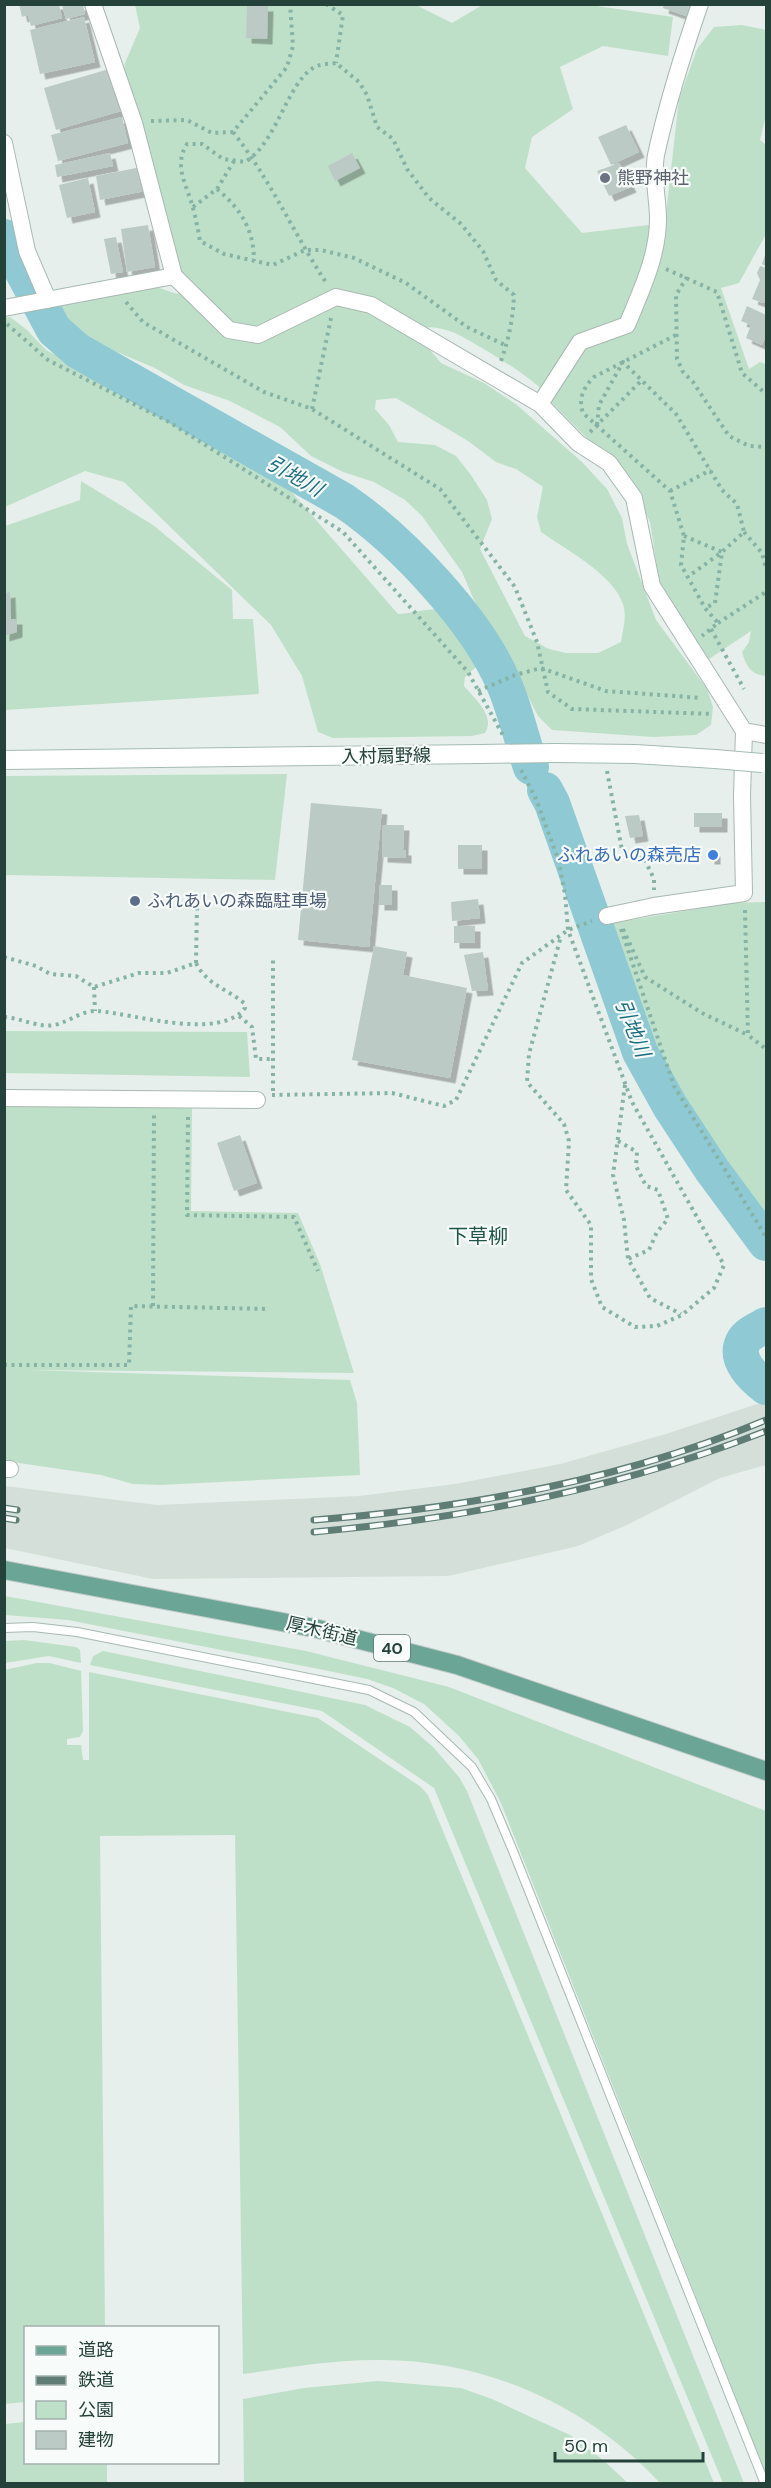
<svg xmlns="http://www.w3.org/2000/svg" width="771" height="2488" viewBox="0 0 771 2488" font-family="'DM Sans','Noto Sans JP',sans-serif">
  <defs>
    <filter id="shadow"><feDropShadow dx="5.5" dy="5.5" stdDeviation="0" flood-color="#0004"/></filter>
  </defs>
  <rect width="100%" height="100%" fill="#e6efeb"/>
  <path fill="#d4dfda" d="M766,1380V1465L720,1478L629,1524L578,1546L448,1576L153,1579L5,1548V1486L157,1505L359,1496L455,1484L560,1464L666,1434L760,1403Z"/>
  <path fill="#bfe0c8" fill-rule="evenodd" d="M484,4L590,5L673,17L668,56L603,46L560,67L573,109L532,137L525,168L582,233L665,223L679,99L697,49L714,27L742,25L766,30V115L760,140L766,145V234L739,283L721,288L749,369L760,362L766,364V676C751,675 746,666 742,652L749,642L751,631L706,661L660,586L650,522L631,482L549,400C546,384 473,342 455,333C444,329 434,326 423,328L420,338L441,363L484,383L517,405L582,462L607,489L622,518L627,544L656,620L707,689L713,707L711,725L696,735L653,737L552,730L538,716L511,663L474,600L462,572L422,516L405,500L374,482L343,472L311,456L280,427L230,401L184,385L155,368L81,337L64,326L54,310L59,302L151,285L177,294L182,290L168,263L124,76L125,63L140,28L135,5H416L452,23ZM396,398L468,441L496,462L516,469L543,487L537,517L541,532C565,549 613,574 623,604C627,617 623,629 621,642L598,653H566L549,649L525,636L480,549L492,519L487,500L471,475L456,456L435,445L398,442L389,425L375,409L376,400Z
    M10,317L27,330L46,350L208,432L282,481L398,614C410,614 427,608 436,610C453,615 477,648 476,667L465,677L464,686C474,698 496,716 485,733L472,736L333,738L318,732L302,676L271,625L124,482L85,471L5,507L4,318Z
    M81,481L153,525L232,590L233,619H253L259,694L5,710V526L80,500Z
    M287,774L275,880L5,875V776Z
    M766,902V1257L662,1073L607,924L732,903Z
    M5,1031L247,1032L250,1077L5,1073Z
    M5,1104L192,1107L191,1211L298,1213L320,1264L354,1373L27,1370L350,1380L357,1403L360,1475L160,1485L133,1484L101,1475L5,1461Z
    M5,1596L306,1651L449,1687L766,1811V2474L501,1803L478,1759L459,1736L424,1704L393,1688L367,1679L324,1670L68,1620L5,1615Z
    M24,1640L76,1647L80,1650L81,1663L49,1656L5,1663V1641Z
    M103,1651L365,1705L410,1727L433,1747L459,1777L467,1791L744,2483H723L434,1788L322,1711L90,1665L93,1656Z
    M37,1663H50L81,1671L83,1731L80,1737L67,1739V1745H81L83,1760H89V1672L318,1718L421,1787L428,1795L714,2483H660C588,2405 482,2358 375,2360C331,2360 286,2368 243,2374L235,1835L100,1836L105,2327L26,2328L25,2402L5,2404L4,1670Z
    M378,2381L461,2388L492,2399L570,2435L603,2460L628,2483H244L243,2399L304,2388Z
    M25,2422L26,2462L107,2463V2483H5V2424Z"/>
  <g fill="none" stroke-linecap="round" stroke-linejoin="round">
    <path stroke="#8ec9d4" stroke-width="36" d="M4,237L54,330L78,351L344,501C401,540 477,620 504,684C515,709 522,741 531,767
      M545,790L552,803L640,1052L670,1106L712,1170L766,1243
      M766,1325C759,1329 747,1334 743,1342C734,1360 754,1378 766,1387"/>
  </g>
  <path fill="#bbcac4" filter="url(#shadow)" d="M19,4H59L62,18L31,26L28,15L22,17Z
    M664,4H693L689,17L663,8Z
    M62,5H83L85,14L66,19Z
    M247,6H268L267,39L246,38Z
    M84,17L95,62L40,74L30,30Z
    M109,69L121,111L56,130L44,88Z
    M122,117L128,143L58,161L51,135Z
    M626,125L639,152L611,165L598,137Z
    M110,153L113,166L57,177L55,165Z
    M352,153L360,168L335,181L328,166Z
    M619,163L631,187L609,196L597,171Z
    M141,167L145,191L100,200L96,176Z
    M88,178L95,212L67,218L59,185Z
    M148,225L155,267L127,272L121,229Z
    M116,237L123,272L111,274L104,239Z
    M766,252V266L762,264Z
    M760,266L766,268V303H763L752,299L760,280L757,273Z
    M747,306L766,315V335L762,345L746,338L751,325L741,321Z
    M10,592L11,619H17V632L4,636V593Z
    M311,803L382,809L369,947L298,940Z
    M694,813H722V827H694Z
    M639,815L643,836L630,838L625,816Z
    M383,825H404L403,850H406V858L382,857Z
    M458,845H482V869H458Z
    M709,851H715V859H709Z
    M379,885H392V905H379Z
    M478,899L480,918L452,921L451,902Z
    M454,926H475V943H454Z
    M374,946L407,952L403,975L467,988L450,1078L352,1060Z
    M483,952L488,990L472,991L464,955Z
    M240,1135L257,1183L234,1191L217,1143Z"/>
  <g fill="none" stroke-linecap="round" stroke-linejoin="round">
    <defs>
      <path id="lane" d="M4,1628L33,1627L77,1632L369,1690L414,1712L472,1767L491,1799L513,1851L765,2484"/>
      <path id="street" d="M93,4L134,123L174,276L229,330L258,335L336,297L371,305L540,404L578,443L609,463L634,498L652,586L744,731L766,735
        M4,143L27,251L48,300
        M4,308L174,276
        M540,404L580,342L627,325C641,291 658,256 658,219C658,199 652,175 656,155C667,104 683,53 700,4
        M607,916L654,906L744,893L742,796L744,731
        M4,1098L257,1100
        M4,1469H10"/>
      <path id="secondary" d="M555,753L635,754L715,759
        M4,760L480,754"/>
      <path id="primary" d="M4,1570L314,1628L457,1665L766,1771"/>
    </defs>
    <use href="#lane" stroke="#a8b8b2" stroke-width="10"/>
    <use href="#street" stroke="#a8b8b2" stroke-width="18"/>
    <use href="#secondary" stroke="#a4bbb3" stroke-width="20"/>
    <use href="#primary" stroke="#c2cac8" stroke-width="20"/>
    <path stroke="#86b3a5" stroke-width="4" stroke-dasharray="3 4.5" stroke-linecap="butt" d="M326,4L343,15L336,63
      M151,121L187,120L212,133L233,132L287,67L293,46L290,4
      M233,132C270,179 294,234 327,284
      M217,189C241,209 254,230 254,261
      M193,207L217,189L234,161
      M666,269L717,292L742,373L766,394
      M687,277L676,295L677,359L683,372L693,382L729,436L749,446L766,447
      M126,302L143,322L264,392L312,409L440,489L515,587L537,642L548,692L572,709L713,714
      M7,324L48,360L169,422L343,532L468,672L504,737
      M676,335L594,377C583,388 578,399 583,413L670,491L684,536L681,565L705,608L718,623L702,636
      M501,361C509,338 513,319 514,295L496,280L483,251L461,224L429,198L407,169L393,139L377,127L367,95L359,82L336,63C329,64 318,64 313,68C287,84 276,144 245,162L223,159L202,144H187C173,166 187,185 193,208C196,219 198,230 200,241L224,254L273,265L305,250H321L354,258L406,283L467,327L507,346
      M312,409L331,318
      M597,425L599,405L623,362L676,414L722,490L737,504L744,532L722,552L715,603L705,608
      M590,432L642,380
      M670,491L711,470
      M744,532L762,553L766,568
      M684,536L722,552L689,576
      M718,623L766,592
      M711,629L744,689
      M478,691L515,675L541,668L606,691L702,698
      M521,770L536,799L558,859L565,894L568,930L632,1102L724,1265L714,1288L682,1315L657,1326L635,1327L602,1307L591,1279V1225L566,1190L569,1141L564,1124L527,1082L529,1054L561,936
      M607,771L622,850L645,860L654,879V890
      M745,910L748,1035L766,1049
      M621,929L674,1086L766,1237
      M623,929L645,977L702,1013L748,1035
      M4,957L36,966L50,974L76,976L94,987L139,973H167L196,963C206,984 227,989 244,1003L245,1008C220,1041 134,1014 98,1011C81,1010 70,1022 54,1025C38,1028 21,1018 4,1017
      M196,963L197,903
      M94,987L95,1011
      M239,1016L252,1027L256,1059H273
      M625,1085L613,1175L624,1220L628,1259L650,1298L681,1314
      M273,1091V957
      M272,1095L392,1093L444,1106L456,1100L522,963L568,930L592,921
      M188,1117L187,1215L294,1217L318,1271
      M618,1141L637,1152L636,1166L646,1186L658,1190L668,1219L657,1232L649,1250L628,1259
      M153,1306L154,1114
      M4,1365H129L131,1306L268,1309"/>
    <use href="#lane" stroke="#fff" stroke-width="8"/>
    <use href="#street" stroke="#fff" stroke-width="16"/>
    <use href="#secondary" stroke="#fff" stroke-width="18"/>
    <use href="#primary" stroke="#6aa596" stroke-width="18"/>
    <defs>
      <path id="rail" d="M4,1508L17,1510
        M4,1518L16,1520
        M314,1520C469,1508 623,1480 766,1420
        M314,1532C469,1518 621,1488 766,1431"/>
    </defs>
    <use href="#rail" stroke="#5f7d75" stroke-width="7"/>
    <use href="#rail" stroke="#f7fbf9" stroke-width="4.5" stroke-dasharray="14" stroke-linecap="butt"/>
    <defs>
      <path id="secondary-bridge" d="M480,754L555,753
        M715,759L762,763"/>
    </defs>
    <use href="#secondary-bridge" stroke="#a4bbb3" stroke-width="20" stroke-linecap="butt"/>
    <use href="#secondary-bridge" stroke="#fff" stroke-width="18"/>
  </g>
  <circle fill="#6b7280" stroke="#f7fbf9" stroke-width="2" cx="605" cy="178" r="6"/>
  <circle fill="#3f7fe0" stroke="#f7fbf9" stroke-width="2" cx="713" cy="855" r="6"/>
  <circle fill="#5c6f8a" stroke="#f7fbf9" stroke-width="2" cx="135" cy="901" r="6"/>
  <g text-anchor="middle" stroke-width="4.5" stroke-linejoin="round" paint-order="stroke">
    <rect fill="#f7fbf9" stroke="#637a73" stroke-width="1.5" x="374" y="1635" width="36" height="26" rx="4.5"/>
    <g font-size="16" font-weight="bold" fill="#24423a">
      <text x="392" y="1654">40</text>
    </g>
    <g font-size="18" fill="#5b616d" stroke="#f7fbf9" text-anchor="start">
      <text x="617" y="184">熊野神社</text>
    </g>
    <g font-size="18" fill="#24423a" stroke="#f7fbf9">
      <text transform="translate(386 756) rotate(-1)" y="6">入村扇野線</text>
      <text transform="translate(322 1631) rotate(13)" y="6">厚木街道</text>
    </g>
    <g font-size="18" fill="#366cbe" stroke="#f7fbf9" text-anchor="end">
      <text x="701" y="861">ふれあいの森売店</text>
    </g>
    <g font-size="18" fill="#4e5e75" stroke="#f7fbf9" text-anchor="start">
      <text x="147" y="907">ふれあいの森臨駐車場</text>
    </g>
    <g font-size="20" font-style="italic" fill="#1c6f80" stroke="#f7fbf9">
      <text transform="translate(295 476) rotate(30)" y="7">引地川</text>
      <text transform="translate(633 1028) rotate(68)" y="7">引地川</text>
    </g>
    <g font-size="20" fill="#1f5548" stroke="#f7fbf9">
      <text x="478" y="1243">下草柳</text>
    </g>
  </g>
  <rect width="771" height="2488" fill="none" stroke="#24423a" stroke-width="12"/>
  <rect x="24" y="2326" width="195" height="138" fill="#f7fbf9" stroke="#a3b1ad" stroke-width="1.5"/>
  <rect x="36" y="2346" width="30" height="9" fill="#6aa596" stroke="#a3b1ad" stroke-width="1.5"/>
  <text x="78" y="2356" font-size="18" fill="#24423a">道路</text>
  <rect x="36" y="2376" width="30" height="9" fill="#5f7d75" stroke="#a3b1ad" stroke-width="1.5"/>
  <text x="78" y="2386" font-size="18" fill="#24423a">鉄道</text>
  <rect x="36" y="2401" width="30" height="18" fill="#bfe0c8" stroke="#a3b1ad" stroke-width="1.5"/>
  <text x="78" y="2416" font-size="18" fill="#24423a">公園</text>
  <rect x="36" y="2431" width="30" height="18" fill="#bbcac4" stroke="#a3b1ad" stroke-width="1.5"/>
  <text x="78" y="2446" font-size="18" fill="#24423a">建物</text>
  <path d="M555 2452v9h148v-9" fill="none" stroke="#24423a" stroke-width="3"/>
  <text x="564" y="2452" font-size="18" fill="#24423a" stroke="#f7fbf9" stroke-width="4.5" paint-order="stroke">50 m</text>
</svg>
